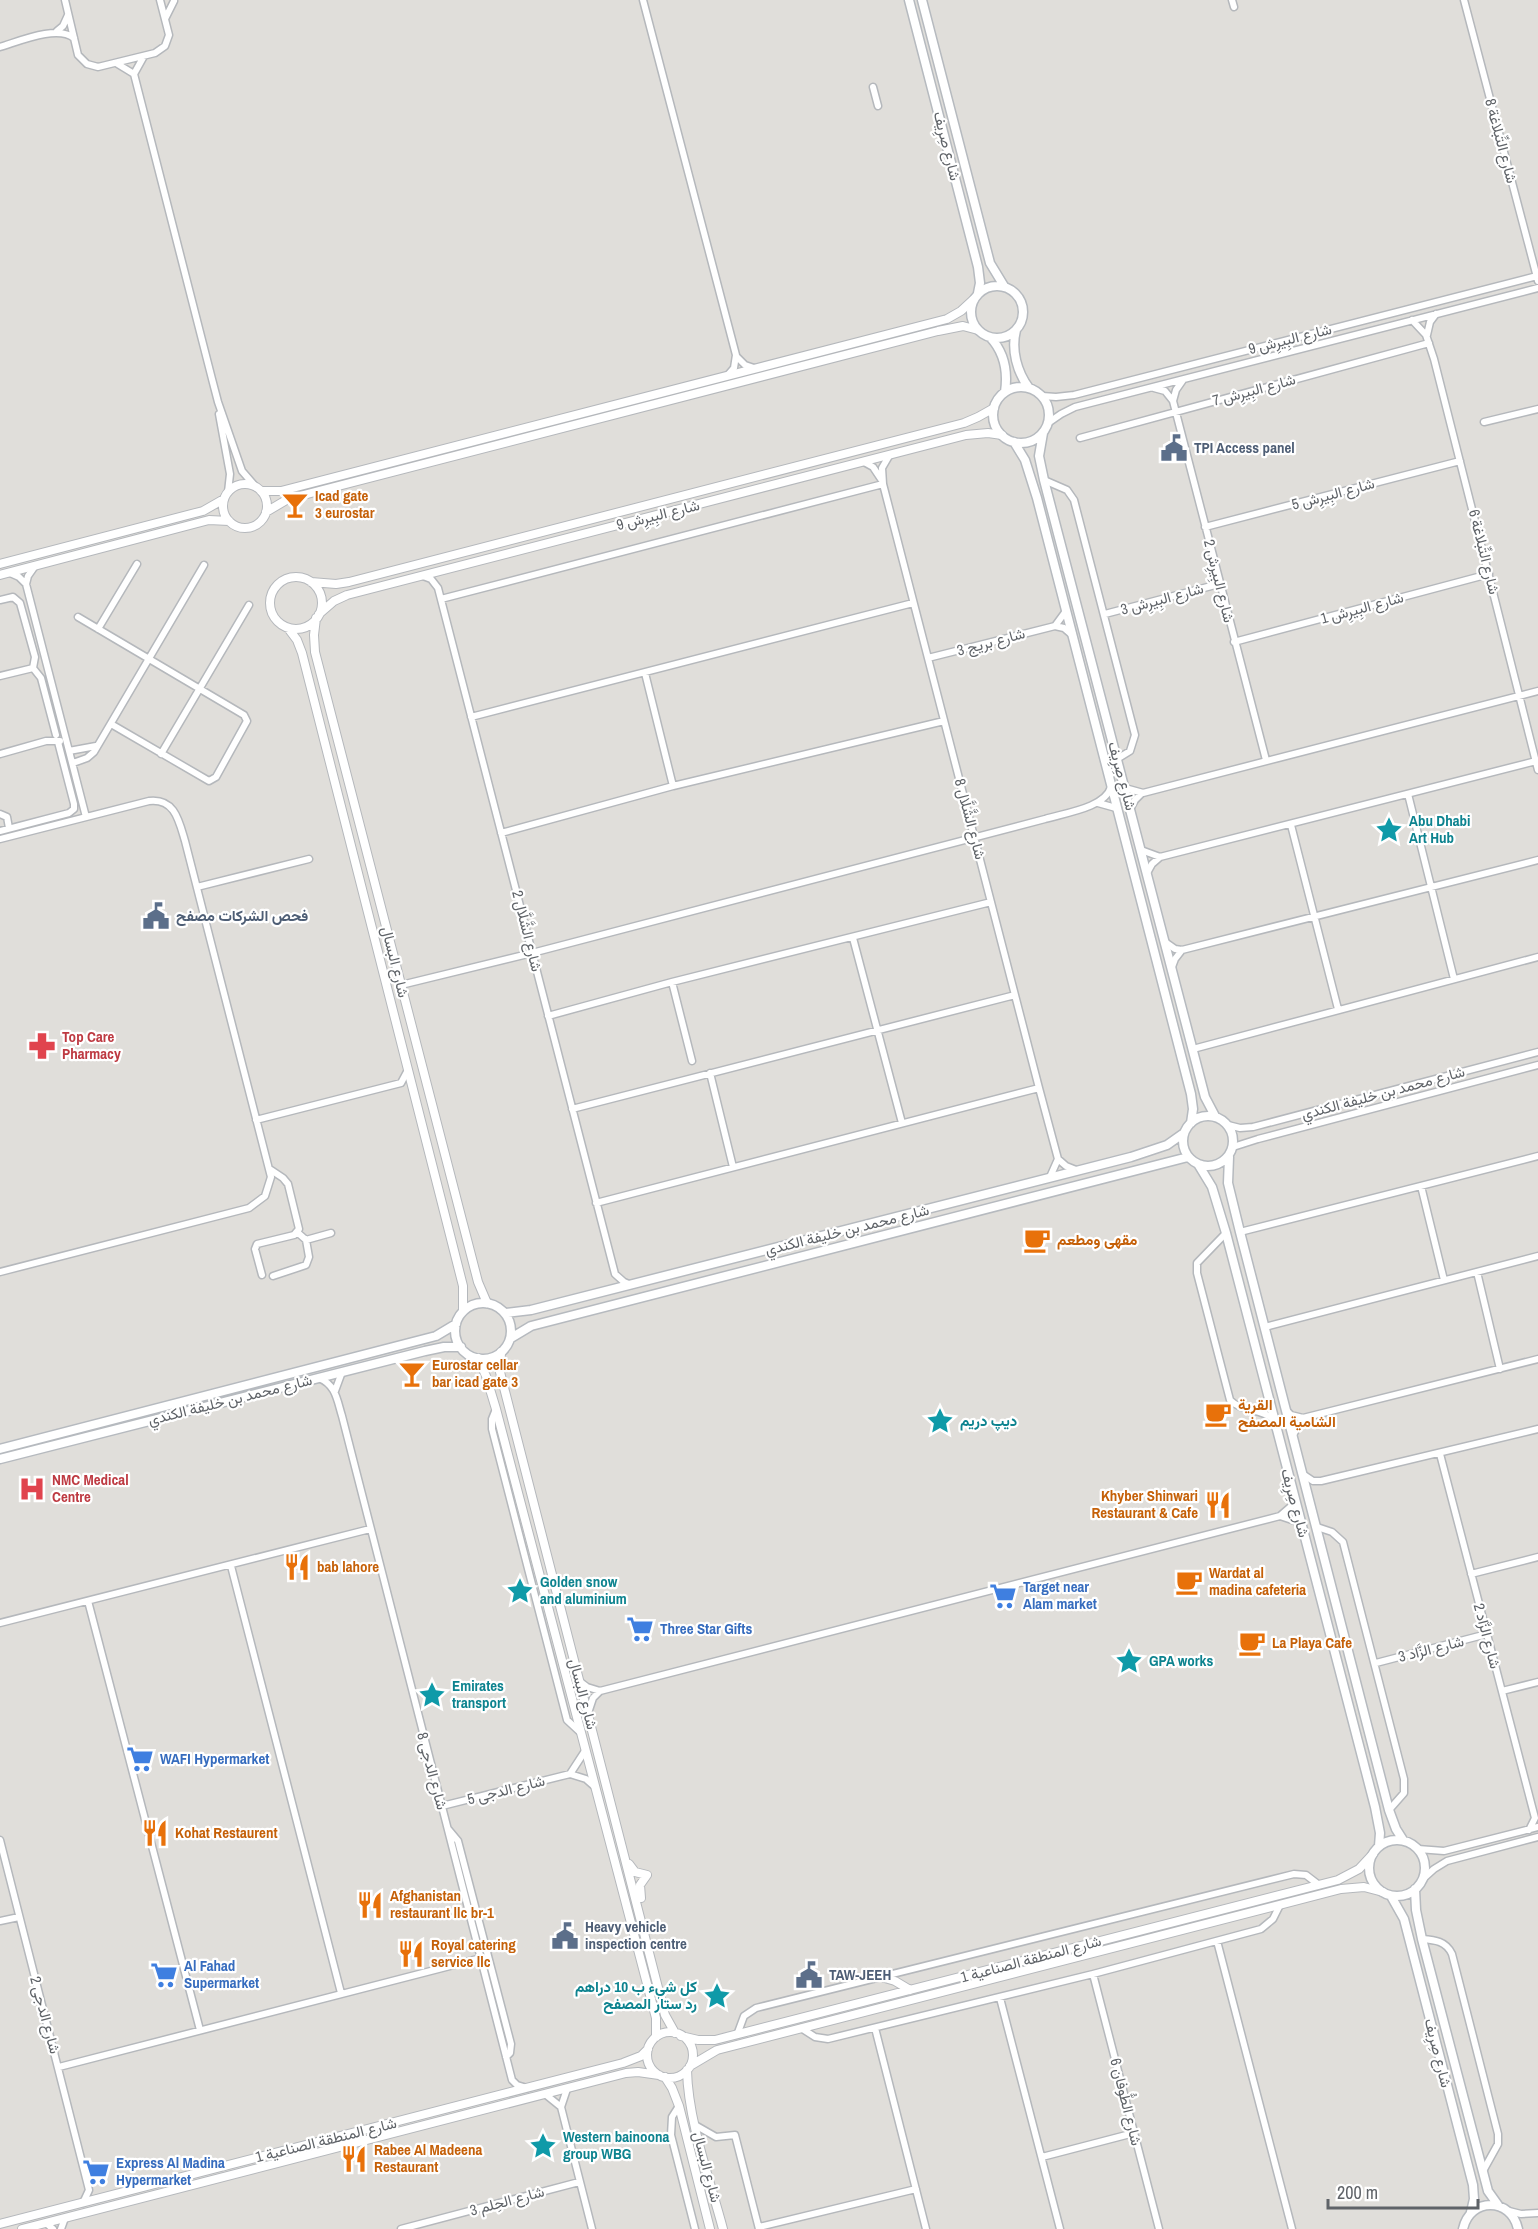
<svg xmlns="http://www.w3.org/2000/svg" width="1538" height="2229" viewBox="0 0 1538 2229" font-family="'Archivo Narrow',Vazirmatn,sans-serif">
  <rect width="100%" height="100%" fill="#f1efe8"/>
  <path fill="#e0deda" d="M0,0H1538V2229H0Z"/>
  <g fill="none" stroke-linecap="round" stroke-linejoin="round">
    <defs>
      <path id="minor" d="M65,0L78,55L87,64L98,67L155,53L165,46L169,35L160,0
        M643,0L736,355L734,368L728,375
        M1232,0L1234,7
        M1464,0L1538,281
        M165,19L174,1
        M57,31L63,26L68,15
        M0,47C20,41 57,25 74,38
        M144,56L134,74L212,379L218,402L242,471L255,486
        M116,63L134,74
        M873,87L878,106
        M1412,320L1426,335L1434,359L1538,770
        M1427,335L1430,322L1436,314
        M736,356L745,365L754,368
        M1154,388L1165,391L1173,401L1266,760
        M1042,396L1056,397L1074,395L1537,276
        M1173,401L1176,390L1183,380
        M219,414L230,474L228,492
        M1484,422L1538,409
        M1048,423L1061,414L1075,407L1538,288
        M1080,438L1429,343
        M889,456L882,468L883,484L1039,1088L1058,1159L1066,1166L1076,1170
        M864,462L873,467L881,479
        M1044,480L1067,490L1074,500L1135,735L1130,751L1117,759
        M1205,527L1460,461
        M10,573L19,577L26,584L86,817
        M423,576L431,579L438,588L615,1274L624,1282L631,1285
        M26,584L28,576L35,566
        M441,599L883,484
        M0,600L13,597L20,603L35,657L33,668L41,678L56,735
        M1105,614L1219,584
        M78,617L244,715L247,721L216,777L209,781L111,724
        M1055,626L1064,628L1071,634
        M98,629L137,564
        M1234,642L1489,574
        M928,658L1055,626L1066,611
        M645,673L673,786
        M0,676L33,668
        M471,717L913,603
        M69,751L96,746
        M0,754L46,741H60
        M161,754L249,605
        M73,763L87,758L94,752L204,565
        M1125,788L1143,793L1538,691
        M1408,794L1454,979
        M1098,803L1116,808
        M1130,809L1135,800L1142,793
        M0,814L7,817L9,828
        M1291,825L1338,1009
        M0,831L69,813L74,809V804L58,742
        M501,833L673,786L944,721
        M0,839L149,801C175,798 179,821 185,841L271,1177L265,1196L249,1208L0,1272
        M1141,850L1160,857L1536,761
        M1147,873L1152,864L1160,857
        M197,887L309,859
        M853,938L902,1123
        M1165,942L1175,949L1182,950L1538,860
        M1172,967L1175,959L1182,950
        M672,982L692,1061
        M401,985L532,953L1045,819C1064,813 1105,808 1111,787
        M548,1016L672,982L991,902
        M1193,1049L1538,957
        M710,1073L733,1167
        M572,1109L1015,995
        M256,1120L401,1083L408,1070
        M1228,1125L1240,1128L1253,1127L1538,1052
        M1233,1147L1258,1139L1538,1065
        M1050,1177L1058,1159
        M1421,1186L1444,1280
        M596,1203L1039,1088
        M297,1232L306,1240L331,1233
        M1240,1232L1538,1156
        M1226,1233L1197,1263V1273L1230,1400C1241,1412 1261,1408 1273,1419
        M1477,1272L1500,1369
        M262,1275L255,1249L257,1244L294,1235L299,1229L288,1184L283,1178L271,1170
        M273,1276L306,1265L309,1257L306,1240
        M1265,1327L1538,1256
        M319,1378C336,1385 337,1400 342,1416L512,2080L517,2085L527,2088
        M335,1391L342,1372
        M496,1409L492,1419V1429L567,1720L581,1733
        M1287,1411L1291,1415L1303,1418L1538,1359
        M1293,1435L1303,1418
        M1440,1454L1535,1818L1529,1830
        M1304,1475L1313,1481H1321L1538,1429
        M1280,1516L1295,1521L1301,1525
        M1317,1527L1332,1532L1343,1542L1404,1779V1793L1389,1810
        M231,1566L341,1993
        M1471,1574L1538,1557
        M88,1601L200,2030
        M0,1623L370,1529
        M1376,1663L1487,1634
        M579,1681L587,1687L600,1691L1280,1516L1295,1503
        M1502,1691L1538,1682
        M588,1713L593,1698L600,1691
        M570,1774L585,1751
        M442,1806L570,1774L586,1779L594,1786
        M448,1829L458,1841L511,2044L510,2053L506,2057
        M0,1840L89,2190L83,2203
        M1418,1849L1444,1851L1538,1827
        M1424,1878L1434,1869L1447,1861L1538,1837
        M0,1921L19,1917
        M1422,1939C1435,1940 1446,1941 1452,1954L1498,2134V2144L1483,2171
        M1217,1941L1292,2229
        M1093,1974L1159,2229
        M1000,1998L1060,2229
        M801,2028L815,2037L828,2039L1093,1974L1261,1929L1273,1919L1280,1905
        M875,2028L926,2229
        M737,2035L744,2016L756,2008L1294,1874L1306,1875L1319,1885
        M59,2067L481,1958
        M567,2089L561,2107L592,2229
        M545,2094L561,2107
        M679,2106L672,2117L671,2135L695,2229
        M695,2125L716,2137L735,2135L759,2229
        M1042,2157L1134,2133
        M1509,2211L1521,2214L1538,2213
        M46,2223L53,2229
        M759,2227L916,2189
        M61,2229L65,2218
        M401,2229L579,2182"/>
      <path id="tertiary" d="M223 506a22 22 0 1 1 44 0a22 22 0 1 1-44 0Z
        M261,491H281L947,319L961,311L974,299
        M266,512L288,499L938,331L963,326L978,330
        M0,564L203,511L224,499
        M0,575L209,520L229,521
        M270 603a26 26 0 1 1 52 0a26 26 0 1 1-52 0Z
        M311,582L336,584L349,582L964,423L978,417L994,408
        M319,614L334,601L347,595L966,435L988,433L1002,435
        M316,618L314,635L315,652L478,1282L487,1303
        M288,628L297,640L302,653L463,1286V1311
        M501,1352L500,1372L665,2015L675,2033
        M478,1358L486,1376L496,1409L656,2018V2037
        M629,1864L635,1872L647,1875L640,1885L641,1898
        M878,1976L895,1981L910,1990
        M647 2055a23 23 0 1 1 46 0a23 23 0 1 1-46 0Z
        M681,2036L698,2040H715L1338,1880L1359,1869L1373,1854
        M690,2066L717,2050L1341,1889L1364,1887L1383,1892
        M687,2070C688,2121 710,2180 723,2229
        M665,2077L672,2088L679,2106L710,2229
        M0,2224L623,2063L641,2056L648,2049
        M22,2229L626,2073L638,2072L659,2075"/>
      <path id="secondary" d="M909,0L978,267L980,283L978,293
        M922,0L990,263L1004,286
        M971 312a26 26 0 1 1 52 0a26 26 0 1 1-52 0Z
        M1016,330C1011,350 1017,372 1029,388
        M990,337C1004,352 1008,372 1005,392
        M993 415a28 28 0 1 1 56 0a28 28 0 1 1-56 0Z
        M1043,433L1039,456L1044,480L1205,1097L1215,1116
        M1014,442L1025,460L1037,498L1191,1094L1193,1109L1191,1123
        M1183 1141a25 25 0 1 1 50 0a25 25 0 1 1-50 0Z
        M1229,1157L1228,1183L1240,1232L1389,1810L1396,1829L1403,1840
        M1198,1164L1212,1187L1226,1233L1375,1807L1380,1833L1379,1846
        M455 1331a28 28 0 1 1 56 0a28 28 0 1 1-56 0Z
        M506,1313L531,1310L1131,1157L1167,1145L1184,1133
        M511,1338L531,1326L1188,1157
        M0,1449L436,1336L456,1324
        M0,1459L425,1351L444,1347H461
        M1369 1868a28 28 0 1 1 56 0a28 28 0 1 1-56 0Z
        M1415,1889L1416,1910L1422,1939L1488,2191L1498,2205
        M1391,1896L1404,1919L1473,2185L1474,2199L1471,2212
        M1463,2229C1470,2197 1511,2197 1518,2229"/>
    </defs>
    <use href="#minor" stroke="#b5b8bc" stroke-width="9"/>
    <use href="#tertiary" stroke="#b5b8bc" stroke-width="10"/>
    <use href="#secondary" stroke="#b6babf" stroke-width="11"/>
    <use href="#minor" stroke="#fff" stroke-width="6"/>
    <use href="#tertiary" stroke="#fff" stroke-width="8"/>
    <use href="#secondary" stroke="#fff" stroke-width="8"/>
  </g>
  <defs>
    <symbol id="civic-bare" viewBox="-9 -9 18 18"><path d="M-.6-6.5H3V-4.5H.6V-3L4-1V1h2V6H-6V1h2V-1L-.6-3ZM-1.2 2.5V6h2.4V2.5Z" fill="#5c6f8a" stroke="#fff" stroke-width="2.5" paint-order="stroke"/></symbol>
    <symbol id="bar-bare" viewBox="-9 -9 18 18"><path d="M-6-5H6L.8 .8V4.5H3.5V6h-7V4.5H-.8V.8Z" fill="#e8710a" stroke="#fff" stroke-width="2.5" paint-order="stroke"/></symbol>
    <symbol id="sight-bare" viewBox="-9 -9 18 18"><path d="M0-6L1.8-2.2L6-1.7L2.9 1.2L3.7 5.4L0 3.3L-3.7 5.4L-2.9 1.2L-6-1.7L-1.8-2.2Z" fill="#0f9aa8" stroke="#fff" stroke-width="2.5" paint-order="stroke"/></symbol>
    <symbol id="pharmacy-bare" viewBox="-9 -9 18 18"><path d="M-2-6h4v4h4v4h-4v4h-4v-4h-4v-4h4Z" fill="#e0444e" stroke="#fff" stroke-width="2.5" paint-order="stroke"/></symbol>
    <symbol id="cafe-bare" viewBox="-9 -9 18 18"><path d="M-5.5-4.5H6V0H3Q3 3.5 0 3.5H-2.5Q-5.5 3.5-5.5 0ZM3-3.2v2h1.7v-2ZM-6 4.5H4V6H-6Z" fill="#e8710a" stroke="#fff" stroke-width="2.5" paint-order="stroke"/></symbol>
    <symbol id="hospital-bare" viewBox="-9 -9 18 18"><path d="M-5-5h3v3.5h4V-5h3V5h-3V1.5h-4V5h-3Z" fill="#e0444e" stroke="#fff" stroke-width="2.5" paint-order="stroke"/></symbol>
    <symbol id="restaurant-bare" viewBox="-9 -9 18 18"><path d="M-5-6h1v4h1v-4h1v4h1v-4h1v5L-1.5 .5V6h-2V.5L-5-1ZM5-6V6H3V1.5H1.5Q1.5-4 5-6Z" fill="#e8710a" stroke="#fff" stroke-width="2.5" paint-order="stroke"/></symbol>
    <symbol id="supermarket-bare" viewBox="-9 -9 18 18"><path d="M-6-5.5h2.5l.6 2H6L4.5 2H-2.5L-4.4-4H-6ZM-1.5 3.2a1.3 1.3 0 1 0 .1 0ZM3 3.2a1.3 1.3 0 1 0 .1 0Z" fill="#3f7fe0" stroke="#fff" stroke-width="2.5" paint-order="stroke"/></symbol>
  </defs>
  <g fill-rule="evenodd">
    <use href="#civic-bare" x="1155" y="429" width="38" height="38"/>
    <use href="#bar-bare" x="276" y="486" width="38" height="38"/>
    <use href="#sight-bare" x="1370" y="811" width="38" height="38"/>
    <use href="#civic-bare" x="137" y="897" width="38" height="38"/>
    <use href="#pharmacy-bare" x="23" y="1027" width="38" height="38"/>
    <use href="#cafe-bare" x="1018" y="1221" width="38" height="38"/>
    <use href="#bar-bare" x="393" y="1355" width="38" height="38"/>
    <use href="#cafe-bare" x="1199" y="1395" width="38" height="38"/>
    <use href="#sight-bare" x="921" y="1402" width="38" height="38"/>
    <use href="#hospital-bare" x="13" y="1470" width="38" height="38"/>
    <use href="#restaurant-bare" x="1199" y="1486" width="38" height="38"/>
    <use href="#restaurant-bare" x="278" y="1548" width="38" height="38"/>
    <use href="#cafe-bare" x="1170" y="1563" width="38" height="38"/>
    <use href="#sight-bare" x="501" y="1572" width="38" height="38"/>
    <use href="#supermarket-bare" x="984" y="1577" width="38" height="38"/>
    <use href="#supermarket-bare" x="621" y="1610" width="38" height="38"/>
    <use href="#cafe-bare" x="1233" y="1624" width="38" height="38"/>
    <use href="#sight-bare" x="1110" y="1642" width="38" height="38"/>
    <use href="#sight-bare" x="413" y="1676" width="38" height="38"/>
    <use href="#supermarket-bare" x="121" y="1740" width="38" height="38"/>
    <use href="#restaurant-bare" x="136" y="1814" width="38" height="38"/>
    <use href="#restaurant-bare" x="351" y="1886" width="38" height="38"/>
    <use href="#civic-bare" x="546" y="1917" width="38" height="38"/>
    <use href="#restaurant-bare" x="392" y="1935" width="38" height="38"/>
    <use href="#supermarket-bare" x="145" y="1956" width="38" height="38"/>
    <use href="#civic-bare" x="790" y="1956" width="38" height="38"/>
    <use href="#sight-bare" x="698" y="1977" width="38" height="38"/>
    <use href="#sight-bare" x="524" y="2127" width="38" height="38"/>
    <use href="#restaurant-bare" x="335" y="2140" width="38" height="38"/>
    <use href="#supermarket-bare" x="77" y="2153" width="38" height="38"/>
  </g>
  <g text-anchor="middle" stroke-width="4.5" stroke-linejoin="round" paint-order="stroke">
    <g font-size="15" fill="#5f6368" stroke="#fff">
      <text transform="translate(1501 141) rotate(75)" y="5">شارع التِّبلاغة 8</text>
      <text transform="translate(947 146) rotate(76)" y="5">شارع صِرِيف</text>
      <text transform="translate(1290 339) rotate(-14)" y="5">شارع البِيرِش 9</text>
      <text transform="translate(1254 390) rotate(-15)" y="5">شارع البِيرِش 7</text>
      <text transform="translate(1333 494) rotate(-15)" y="5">شارع البِيرِش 5</text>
      <text transform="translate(658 515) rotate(-14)" y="5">شارع البِيرِش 9</text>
      <text transform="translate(1484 552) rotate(76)" y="5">شارع التِّبلاغة 6</text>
      <text transform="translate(1219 581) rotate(76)" y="5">شارع البِيرِش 2</text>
      <text transform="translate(1162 599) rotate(-15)" y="5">شارع البِيرِش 3</text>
      <text transform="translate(1362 608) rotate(-15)" y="5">شارع البِيرِش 1</text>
      <text transform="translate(991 642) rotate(-15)" y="5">شارع بريج 3</text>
      <text transform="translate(1122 776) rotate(75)" y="5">شارع صِرِيف</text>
      <text transform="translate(970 819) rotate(75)" y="5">شارع الشَّلَّال 8</text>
      <text transform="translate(527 931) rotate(76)" y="5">شارع الشَّلَّال 2</text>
      <text transform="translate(395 962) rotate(76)" y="5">شارع البسال</text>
      <text transform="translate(1383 1093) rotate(-15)" y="5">شارع محمد بن خليفة الكندي</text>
      <text transform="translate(847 1230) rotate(-14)" y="5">شارع محمد بن خليفة الكندي</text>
      <text transform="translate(230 1400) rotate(-14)" y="5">شارع محمد بن خليفة الكندي</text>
      <text transform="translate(1295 1503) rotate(75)" y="5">شارع صِرِيف</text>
      <text transform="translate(1487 1636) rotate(75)" y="5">شارع الزَّاد 2</text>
      <text transform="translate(1431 1649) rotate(-14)" y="5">شارع الزَّاد 3</text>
      <text transform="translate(583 1694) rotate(75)" y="5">شارع البسال</text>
      <text transform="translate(432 1771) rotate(75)" y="5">شارع الدجى 8</text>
      <text transform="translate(506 1790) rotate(-14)" y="5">شارع الدجى 5</text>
      <text transform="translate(1031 1959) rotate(-15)" y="5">شارع المنطقة الصناعية 1</text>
      <text transform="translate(45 2015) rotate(75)" y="5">شارع الدجى 2</text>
      <text transform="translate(1438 2053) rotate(76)" y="5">شارع صِرِيف</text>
      <text transform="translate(1126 2102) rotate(76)" y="5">شارع الطُّوفان 6</text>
      <text transform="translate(326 2140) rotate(-14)" y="5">شارع المنطقة الصناعية 1</text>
      <text transform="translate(707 2167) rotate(75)" y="5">شارع البسال</text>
      <text transform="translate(507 2201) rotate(-15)" y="5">شارع الحِلم 3</text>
    </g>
    <g font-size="15" font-weight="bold" fill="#4e5e75" stroke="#fff" text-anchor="start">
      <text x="1194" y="453">TPI Access panel</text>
      <text x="176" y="921">فحص الشركات مصفح</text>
      <text x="585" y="1932">Heavy vehicle<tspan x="585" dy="17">inspection centre</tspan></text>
      <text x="829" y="1980">TAW-JEEH</text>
    </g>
    <g font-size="15" font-weight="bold" fill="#c56008" stroke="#fff" text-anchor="start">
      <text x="315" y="501">Icad gate<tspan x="315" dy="17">3 eurostar</tspan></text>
      <text x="1057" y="1245">مقهى ومطعم</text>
      <text x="432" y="1370">Eurostar cellar<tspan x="432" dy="17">bar icad gate 3</tspan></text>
      <text x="1238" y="1410">القرية<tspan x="1238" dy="17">الشامية المصفح</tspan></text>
      <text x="1198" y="1501" text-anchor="end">Khyber Shinwari<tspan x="1198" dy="17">Restaurant &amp; Cafe</tspan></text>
      <text x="317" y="1572">bab lahore</text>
      <text x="1209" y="1578">Wardat al<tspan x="1209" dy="17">madina cafeteria</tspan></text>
      <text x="1272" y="1648">La Playa Cafe</text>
      <text x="175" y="1838">Kohat Restaurent</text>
      <text x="390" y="1901">Afghanistan<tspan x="390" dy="17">restaurant llc br-1</tspan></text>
      <text x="431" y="1950">Royal catering<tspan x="431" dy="17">service llc</tspan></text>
      <text x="374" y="2155">Rabee Al Madeena<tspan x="374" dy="17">Restaurant</tspan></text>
    </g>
    <g font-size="15" font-weight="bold" fill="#0d838f" stroke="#fff" text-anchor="start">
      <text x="1409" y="826">Abu Dhabi<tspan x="1409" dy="17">Art Hub</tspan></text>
      <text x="960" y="1426">دیپ دریم</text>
      <text x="540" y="1587">Golden snow<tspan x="540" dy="17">and aluminium</tspan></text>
      <text x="1149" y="1666">GPA works</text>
      <text x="452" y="1691">Emirates<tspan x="452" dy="17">transport</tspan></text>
      <text x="697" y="1992" text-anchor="end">كل شيء ب 10 دراهم<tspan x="697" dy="17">رد ستار المصفح</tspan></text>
      <text x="563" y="2142">Western bainoona<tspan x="563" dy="17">group WBG</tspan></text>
    </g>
    <g font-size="15" font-weight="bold" fill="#be3a42" stroke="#fff" text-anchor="start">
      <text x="62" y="1042">Top Care<tspan x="62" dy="17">Pharmacy</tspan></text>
      <text x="52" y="1485">NMC Medical<tspan x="52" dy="17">Centre</tspan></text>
    </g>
    <g font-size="15" font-weight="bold" fill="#366cbe" stroke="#fff" text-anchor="start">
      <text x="1023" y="1592">Target near<tspan x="1023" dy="17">Alam market</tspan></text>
      <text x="660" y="1634">Three Star Gifts</text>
      <text x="160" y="1764">WAFI Hypermarket</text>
      <text x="184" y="1971">Al Fahad<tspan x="184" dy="17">Supermarket</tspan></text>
      <text x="116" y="2168">Express Al Madina<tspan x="116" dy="17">Hypermarket</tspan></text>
    </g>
  </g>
  <path d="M1328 2199v9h150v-9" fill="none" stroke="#5f6368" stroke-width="3"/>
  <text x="1337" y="2199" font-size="18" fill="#5f6368" stroke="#ffffff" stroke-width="4.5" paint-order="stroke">200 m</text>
</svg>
